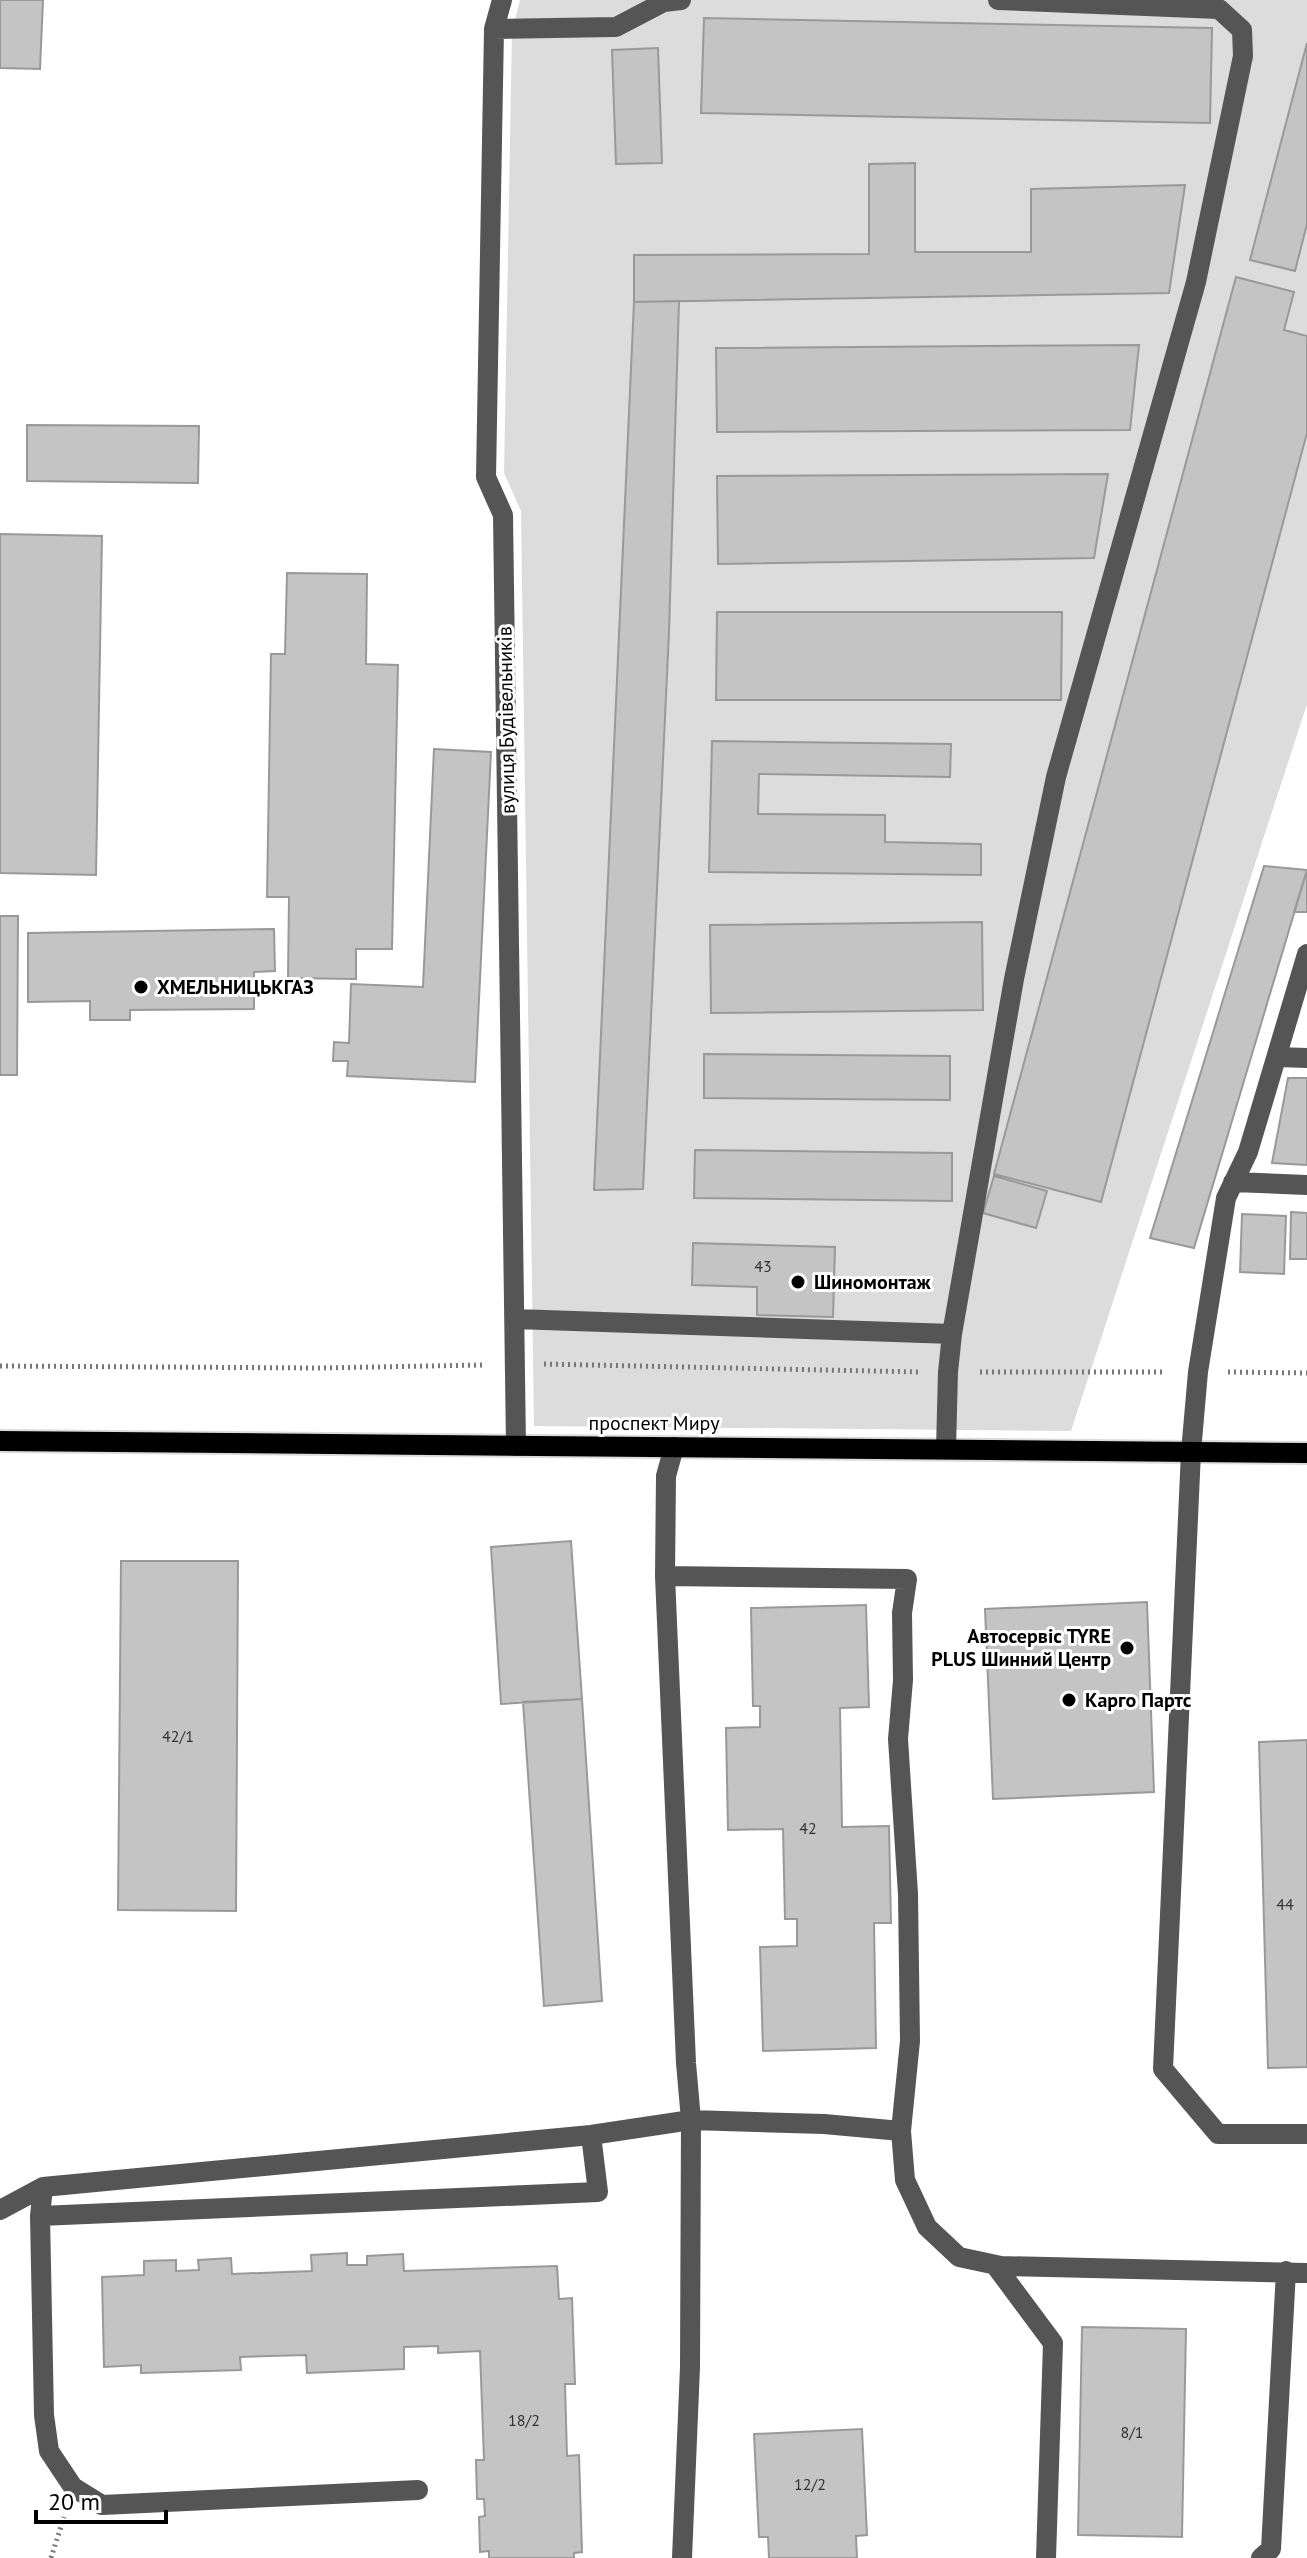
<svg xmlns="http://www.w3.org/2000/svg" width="1307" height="2558" viewBox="0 0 1307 2558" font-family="'PT Sans',sans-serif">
  <rect width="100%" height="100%" fill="#fff"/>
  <path fill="#dcdcdc" d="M520,0H1307V704L1071,1431L534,1426L521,511L504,473L512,31Z"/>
  <path fill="#c4c4c4" stroke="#999" stroke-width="2" d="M0,0H43L40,69L0,68Z
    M704,18L1212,28L1210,123L701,113Z
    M1307,43V224L1295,271L1250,260Z
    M658,48L662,163L616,164L612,50Z
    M915,163V252H1031V189L1185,185L1169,293L634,302V255L869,254V164Z
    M1236,277L1294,292L1284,330L1307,336V433L1101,1202L994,1174Z
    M679,301L669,632L643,1189L594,1190L634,302Z
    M1139,345L1130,430L717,432L716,348Z
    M27,425L199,426L198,483L27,481Z
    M1108,474L1094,558L718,564L717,476Z
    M0,534L102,536L96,875L0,873Z
    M287,573L367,574L366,664L398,665L392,949H356V979L288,978L289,897H267L271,654H285Z
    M717,612H1062L1061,700H716Z
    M712,741L951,744L950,777L759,774L758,814L885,815V842L981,844V875L709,872Z
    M434,749L491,752L475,1082L347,1076L348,1061H333L334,1042L349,1043L351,984L423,987Z
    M1264,866L1307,870L1194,1248L1150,1238Z
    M1307,870V912H1294Z
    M0,916H18L17,1075H0Z
    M982,922L983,1010L711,1013L710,925Z
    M274,929L275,971L254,972V1009L130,1010V1020H90V1001L28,1002V933Z
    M704,1054L950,1056V1100L704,1098Z
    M1288,1078H1307V1165L1272,1163Z
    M695,1150L952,1153V1201L694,1198Z
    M994,1176L1047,1191L1036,1228L983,1213Z
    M1291,1212L1307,1213V1259H1290Z
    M1242,1214L1286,1216L1284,1274L1240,1272Z
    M693,1243L835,1247L833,1317L757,1315V1287L692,1285Z
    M571,1541L582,1699L501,1704L491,1547Z
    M121,1561H238L236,1911L118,1910Z
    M1147,1602L1154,1792L993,1799L985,1609Z
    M866,1605L869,1707L840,1708L842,1827L889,1826L891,1923H874L876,2048L763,2051L760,1947L797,1946V1919H785L783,1829L728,1830L726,1728L760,1727V1706H753L751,1608Z
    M582,1699L602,2001L544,2006L523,1702Z
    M1307,1740V2067L1268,2068L1259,1742Z
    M347,2253V2265H367V2256L403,2254L404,2271L557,2266L559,2299L572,2298L575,2384H565L567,2456L579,2455L582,2552L574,2553V2558H489V2551L480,2552L479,2517L485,2516L484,2499H477L476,2460H484L480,2351L438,2353V2346L404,2347V2369L307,2373L306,2355L240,2357L241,2370L141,2373V2365L104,2367L102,2277L144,2275V2261L176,2260V2271L199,2270L198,2260L231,2258L232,2274L312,2271L311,2255Z
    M1082,2327L1186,2329L1182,2537L1078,2535Z
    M862,2429L867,2535L856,2536L857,2558H769L768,2537H759L754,2434Z"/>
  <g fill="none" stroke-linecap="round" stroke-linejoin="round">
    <defs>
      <path id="major" d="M0,1441L1307,1453"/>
    </defs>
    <use href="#major" stroke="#dbdbdb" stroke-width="24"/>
    <path stroke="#777" stroke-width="5" stroke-dasharray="2 4" stroke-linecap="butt" d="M544,1364L918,1372
      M0,1366L319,1368L482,1365
      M980,1372H1166
      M1228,1372L1307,1373
      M51,2558L64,2517"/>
    <path stroke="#555" stroke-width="20" d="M502,0L494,29L486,477L503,515L516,1446
      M494,29L616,27L664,2L681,0
      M1307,954L1248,1152L1226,1198L1198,1372L1191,1452L1163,2069L1218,2134H1307
      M1277,1057L1307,1058
      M1233,1182L1307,1185
      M515,1319L952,1334
      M674,1447L666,1476L665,1576L686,2063L691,2120L690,2367L682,2558
      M946,1449L948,1372L952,1334L1014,979L1056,777L1196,282L1243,56L1242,30L1219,9L998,0
      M665,1576L907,1579L902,1613L903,1680L898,1739L908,1894L910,2041L901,2131
      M43,2187L40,2216L44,2415L49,2451L73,2487L102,2505L418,2490
      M0,2210L43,2187L591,2135L691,2120L824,2124L901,2131L905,2180L927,2227L959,2257L1001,2266L1307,2273
      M40,2216L598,2192L591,2135
      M995,2265L1053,2343L1046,2558
      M1261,2558L1271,2549L1286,2271"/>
    <use href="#major" stroke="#000" stroke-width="20"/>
  </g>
  <g fill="#000" stroke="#fff" stroke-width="3">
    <circle cx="141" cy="987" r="8"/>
    <circle cx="798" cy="1282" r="8"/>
    <circle cx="1127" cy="1648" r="8"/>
    <circle cx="1069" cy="1700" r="8"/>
  </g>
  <g text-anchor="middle" stroke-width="6" stroke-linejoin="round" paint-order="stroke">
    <g font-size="16" fill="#313131">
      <text x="763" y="1272">43</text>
      <text x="178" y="1742">42/1</text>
      <text x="808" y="1834">42</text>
      <text x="1285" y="1910">44</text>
      <text x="524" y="2426">18/2</text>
      <text x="1132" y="2438">8/1</text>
      <text x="810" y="2490">12/2</text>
    </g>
    <g font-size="20" fill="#000" stroke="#fff">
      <text transform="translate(506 720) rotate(-91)" y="7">вулиця Будівельників</text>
      <text x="654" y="1430">проспект Миру</text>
    </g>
    <g font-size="20" font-weight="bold" fill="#000" stroke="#fff" text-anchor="start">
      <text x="157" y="994">ХМЕЛЬНИЦЬКГАЗ</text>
      <text x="814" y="1289">Шиномонтаж</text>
      <text x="1111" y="1643" text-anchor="end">Автосервіс TYRE<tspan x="1111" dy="23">PLUS Шинний Центр</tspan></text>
      <text x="1085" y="1707">Карго Партс</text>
    </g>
  </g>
  <path d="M36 2510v12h130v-12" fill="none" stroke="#000000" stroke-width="4"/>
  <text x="48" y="2510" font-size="24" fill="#000000" stroke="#ffffff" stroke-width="6" paint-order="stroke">20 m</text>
</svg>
